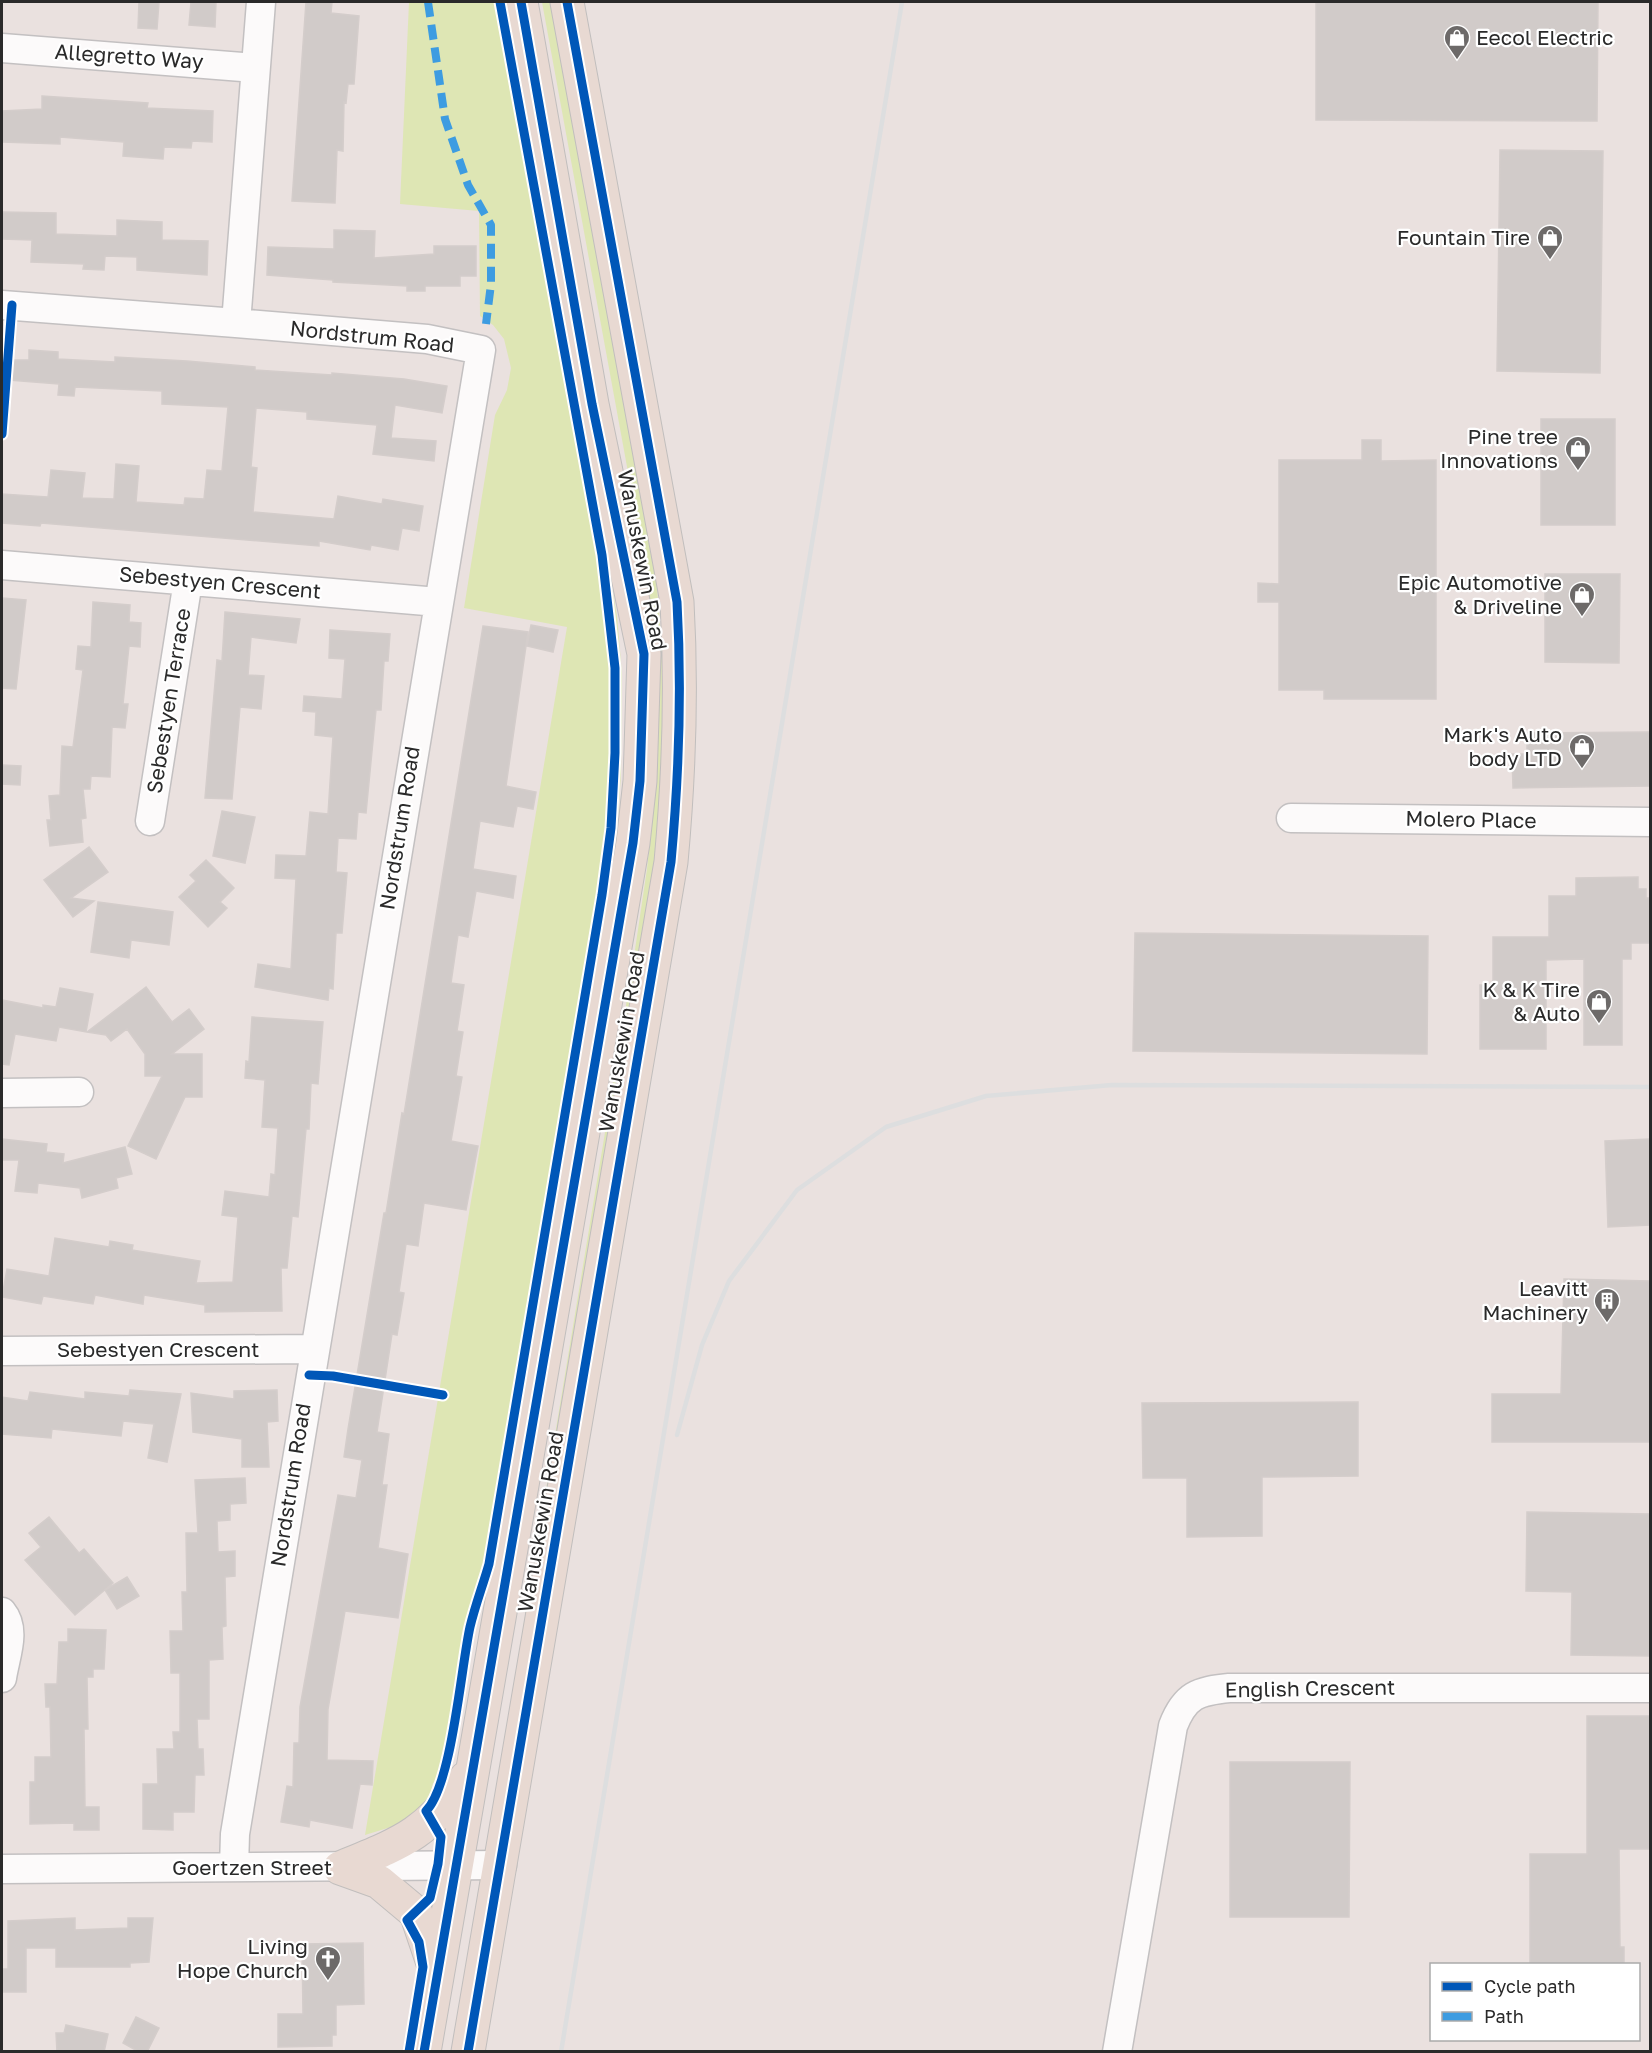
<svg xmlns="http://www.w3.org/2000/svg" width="1652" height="2053" viewBox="0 0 1652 2053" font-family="'Golos Text',sans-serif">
  <rect width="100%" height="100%" fill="#eae1df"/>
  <path fill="#dee6b4" d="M409,2H507L617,616L622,674L621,774L618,819L605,911L495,1567L479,1612L448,1778L433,1783L428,1805L404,1823L365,1835L567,627L464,608L495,415L507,390L511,368L504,339L493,325L480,316L479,211L400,204Z
    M542,2H551L657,587L665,687L662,818L493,1810L633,963L647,869L655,789L653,635L647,576Z"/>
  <path fill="#d1cbc9" stroke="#d4cdcb" stroke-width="1.5" d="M139,2H159L157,29L138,28Z
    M191,2H216L215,27L189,25Z
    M306,2H332L331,13L359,16L354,84H348L346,103L344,102L343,151L337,150L335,203L292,201Z
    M1316,2H1598L1597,121L1316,120Z
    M42,96L148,103L147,108L213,111L212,142L192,141L191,148L164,147L163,159L123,156L124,142L60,137V144L2,142V111L42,109Z
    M1500,150L1603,151L1600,373L1497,371Z
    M2,212L56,213V234L117,236V220L162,222V240L208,241L207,275L137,270V257L105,256L104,270L83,269L84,264L31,262L32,240L2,239Z
    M334,230L375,231L374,258L434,254V246H476V276H460V286H425V291H407V286L333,282V280L267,275L268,247L334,249Z
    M29,350L58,352V359L115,362V357L187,361L255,367V370L332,375V373L404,379L447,386L442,413L395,405L391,438L436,441L434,461L373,454L377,425L307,419V412L256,408L251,467L257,468L253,512L334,519L338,496L382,504L383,499L423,506L419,531L402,528L398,550L371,545L370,550L319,541V546L41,523L40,526L2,523V494L48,497L51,470L85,473L82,498L114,499L116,464L139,466L136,502L184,505L185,498L204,499L207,470L222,471L228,407L162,404V391L75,387L74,396L58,395L59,384L9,380L11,360H29Z
    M1541,419H1615V525H1541Z
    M1362,440H1381V461L1436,460V699H1324V690H1279V602H1258V583L1279,584V460H1362Z
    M1545,574H1620L1619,663L1545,662Z
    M2,598L26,600L16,689L2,688Z
    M93,602L130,605L129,622L141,623L140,647L129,646L123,704H128L125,728L112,727L110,777L91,776L90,789H83L86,818L81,819L83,842L50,846L47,820H51L49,796L60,795L62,746L73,747L83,670L76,669L78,646L91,647Z
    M225,612L300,619L296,643L251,637L248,675L264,676L261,709L240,707L232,799L205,798L217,660L222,661Z
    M531,625L558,630L553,652L527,646Z
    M483,626L528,632L506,786L536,792L533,809L517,806L513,827L480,821L473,869L516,876L513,898L476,891L468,937L458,935L451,983L464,985L457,1031L463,1032L456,1076L462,1077L451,1141L478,1146L466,1210L424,1203L418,1246L406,1244L399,1292L404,1293L397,1335L392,1334L377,1432L389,1434L382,1485H387L378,1548L408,1554L398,1618L345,1611L328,1709L327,1760L373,1761L372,1785L360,1784L352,1828L310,1820L309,1827L281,1822L287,1786L293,1787L294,1743H299L300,1707L338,1495L356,1498L362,1460L344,1457L348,1429L384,1213H386L402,1113L404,1114Z
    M330,630L390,634L388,661H384L381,710H376L366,813L358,812L356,839L338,838L336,872L347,873L342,933H336L333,989L329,988L328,1000L255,987L258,964L291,969L296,879L275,878L276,855L306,856L310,812L328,814L333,737L315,735L316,712L303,711L304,696L342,699L345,659L329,658Z
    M1650,732V786L1513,788L1512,754H1527V733Z
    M2,765L21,766L20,785L2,784Z
    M222,811L255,817L245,863L213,856Z
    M89,847L108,872L71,898L94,901L73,917L44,880Z
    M206,860L234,888L220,902L227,908L208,927L179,897L196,881L190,875Z
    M1638,877V889H1646V898H1650V943H1631V959H1622V1045H1584V959L1546,960V1049H1480V985H1493V937H1549V896H1576V878Z
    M98,902L173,912L169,945L131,940L129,958L91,952Z
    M1135,933L1428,936L1427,1054L1133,1051Z
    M146,987L172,1022L189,1009L204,1029L172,1054H202V1097H185L156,1159L128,1146L162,1076H145V1054L127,1029L111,1041L106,1035L87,1032Z
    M60,988L93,994L86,1032L59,1027L56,1041L15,1034L9,1065L2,1064V1000L43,1008V1005L56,1007Z
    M252,1017L323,1022L318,1084L311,1083L309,1129H306L298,1217L292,1216L287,1268H281L282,1311L205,1312V1305L144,1295L143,1304L95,1295L93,1304L43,1296L41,1304L2,1297L7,1269L49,1276L55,1238L109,1247L110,1241L133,1245L132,1250L200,1261L196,1283L233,1282L238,1217L222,1215L225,1191L269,1197L271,1174L275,1175L278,1128L262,1127L265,1080L245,1078L246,1061L249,1062Z
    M2,1139L47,1144L46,1152L64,1154L63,1163L125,1147L132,1174L116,1178L118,1188L82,1198L80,1188L38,1183L37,1193L15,1191L19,1160H2Z
    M1650,1139V1225L1608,1227L1605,1141Z
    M1564,1279L1650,1281V1442H1492V1394H1561Z
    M130,1390L181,1394L167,1462L148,1458L154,1424L123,1421L121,1436L52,1429L51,1438L2,1434V1397L28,1401L30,1392L85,1399V1392L129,1396Z
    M277,1390L278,1421L267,1422L269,1467H242V1439L193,1432L191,1393L234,1399V1391Z
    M1358,1402V1476L1262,1477V1536L1187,1537V1478H1143L1142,1403Z
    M245,1478L246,1503L230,1504V1520L217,1521L218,1552L235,1551V1576L225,1577L226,1626L222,1627L223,1659L209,1660V1719H197L198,1749H203L204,1775H195L194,1812H173V1830L143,1829V1784H158L157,1749H174L173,1732H180V1673H171L170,1631H183L182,1592H187L186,1533H198L195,1480Z
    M1527,1512L1650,1514V1656L1571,1655L1572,1592L1526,1591Z
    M49,1517L79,1553L84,1549L113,1583L75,1615L25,1560L41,1547L29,1533Z
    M127,1577L139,1596L117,1609L105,1590Z
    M68,1629L106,1630L104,1669H93V1677H87L88,1729H84L85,1807H99V1830H74V1823L30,1824V1782H35V1757H51L50,1707H46L45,1684H57L59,1642H68Z
    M1587,1716H1650V1849H1619L1620,1947H1624V1965H1530V1854H1587Z
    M1230,1762H1350L1349,1917H1230Z
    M75,1918V1930L128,1928V1918H153L149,1962L130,1963V1967H56V1948H26V1992H3L2,1969H8V1921Z
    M363,1943L364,2004L336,2005V2035H332V2046L278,2047V2014H303L302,1944Z
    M136,2017L159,2028L147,2052H139L123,2043Z
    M66,2025L108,2034L104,2052H57L56,2033H64Z"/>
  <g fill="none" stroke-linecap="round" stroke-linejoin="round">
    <defs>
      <path id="minor" d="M2,48L255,68
        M2,305L236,323
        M2,565L438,602
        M1291,818L1650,822
        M150,821L188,581
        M2,1093L79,1092
        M2,1351L314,1349
        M2,1612C17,1630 5,1657 2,1678
        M234,1867L235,1834L481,350L427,339L236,323L261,2
        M2,1869L502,1865
        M1117,2052L1173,1726C1185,1695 1198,1691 1229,1688H1650"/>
      <path id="major" d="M340,1868C403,1842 426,1835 466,1778
        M340,1868L379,1882L416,1913L436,1972
        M424,2052L633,843L640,781L644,654L592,404L521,2
        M468,2052L671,862C679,775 682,689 677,602L567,2"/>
    </defs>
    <use href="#minor" stroke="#c3c0c1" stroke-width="31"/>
    <use href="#major" stroke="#c1bebd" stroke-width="35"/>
    <use href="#minor" stroke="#fcfafa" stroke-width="28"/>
    <use href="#major" stroke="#e8d9d2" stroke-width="33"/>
    <path stroke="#dddedf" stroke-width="4.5" d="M677,1435L702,1345L729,1281L797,1190L886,1127L986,1096L1112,1085L1650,1087
      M561,2052L902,2"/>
    <path stroke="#3d9ce1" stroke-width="8" stroke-dasharray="15 8" stroke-linecap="butt" d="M428,2L445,119L468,185L491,225V284L486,324"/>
    <defs>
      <path id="cycleway" d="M2,434L12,305
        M309,1375L333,1376L443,1395
        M409,2052L423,1967L419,1942L407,1920L430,1898L438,1864L441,1837L426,1811C452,1785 461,1667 470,1627C475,1606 483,1585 489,1564L602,895L611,828L615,753V668L602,555L500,2
        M424,2052L633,843L640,781L644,654L592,404L521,2
        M468,2052L671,862C679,775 682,689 677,602L567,2"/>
    </defs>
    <use href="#cycleway" stroke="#fff" stroke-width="13"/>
    <use href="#cycleway" stroke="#0057b8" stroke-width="9"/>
  </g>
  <defs>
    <symbol id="shop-pin" viewBox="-11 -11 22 30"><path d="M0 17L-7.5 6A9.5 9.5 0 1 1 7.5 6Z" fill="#6d6a69" stroke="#fff"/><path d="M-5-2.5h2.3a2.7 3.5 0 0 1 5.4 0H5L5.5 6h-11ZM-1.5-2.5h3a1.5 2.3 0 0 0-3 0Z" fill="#fff"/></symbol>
    <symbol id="building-pin" viewBox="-11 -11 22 30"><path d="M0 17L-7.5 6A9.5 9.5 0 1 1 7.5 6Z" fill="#6d6a69" stroke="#fff"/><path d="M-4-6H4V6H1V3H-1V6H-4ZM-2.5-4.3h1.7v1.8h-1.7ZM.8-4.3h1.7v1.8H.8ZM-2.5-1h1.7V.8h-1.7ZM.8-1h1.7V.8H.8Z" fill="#fff"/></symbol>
    <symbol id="church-pin" viewBox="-11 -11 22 30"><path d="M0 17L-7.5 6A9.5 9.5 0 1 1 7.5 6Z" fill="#6d6a69" stroke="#fff"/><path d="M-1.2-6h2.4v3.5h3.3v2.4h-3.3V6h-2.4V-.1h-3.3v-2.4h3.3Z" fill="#fff"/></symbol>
  </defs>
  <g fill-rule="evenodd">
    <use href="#shop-pin" x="1442" y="23" width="30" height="40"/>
    <use href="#shop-pin" x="1535" y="223" width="30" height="40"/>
    <use href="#shop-pin" x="1563" y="434" width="30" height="40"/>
    <use href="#shop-pin" x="1567" y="580" width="30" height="40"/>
    <use href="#shop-pin" x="1567" y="732" width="30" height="40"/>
    <use href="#shop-pin" x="1584" y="987" width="30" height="40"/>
    <use href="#building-pin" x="1592" y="1286" width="30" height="40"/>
    <use href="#church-pin" x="313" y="1944" width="30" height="40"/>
  </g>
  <g text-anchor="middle" stroke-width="4.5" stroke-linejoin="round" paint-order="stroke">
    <g font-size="21" fill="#2a2a2a" stroke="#fff" text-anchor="end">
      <text x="1476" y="45" text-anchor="start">Eecol Electric</text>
      <text x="1530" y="245">Fountain Tire</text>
      <text x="1558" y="444">Pine tree<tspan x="1558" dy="24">Innovations</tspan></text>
      <text x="1562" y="590">Epic Automotive<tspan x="1562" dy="24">&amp; Driveline</tspan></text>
      <text x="1562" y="742">Mark's Auto<tspan x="1562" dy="24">body LTD</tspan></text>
      <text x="1580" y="997">K &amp; K Tire<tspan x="1580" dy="24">&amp; Auto</tspan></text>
      <text x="1588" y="1296">Leavitt<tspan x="1588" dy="24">Machinery</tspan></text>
      <text x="308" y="1954">Living<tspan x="308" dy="24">Hope Church</tspan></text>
    </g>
    <g font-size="21" fill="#2a2a2a" stroke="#fff">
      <text transform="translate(129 57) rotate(4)" y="7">Allegretto Way</text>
      <text transform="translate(372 337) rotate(6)" y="7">Nordstrum Road</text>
      <text transform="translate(642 560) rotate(79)" y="7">Wanuskewin Road</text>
      <text transform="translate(220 583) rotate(5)" y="7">Sebestyen Crescent</text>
      <text transform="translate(169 701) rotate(-81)" y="7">Sebestyen Terrace</text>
      <text transform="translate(1471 820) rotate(1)" y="7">Molero Place</text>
      <text transform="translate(400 828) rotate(-81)" y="7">Nordstrum Road</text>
      <text transform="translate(622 1042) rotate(-80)" y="7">Wanuskewin Road</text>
      <text x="158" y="1357">Sebestyen Crescent</text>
      <text transform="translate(291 1485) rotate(-81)" y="7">Nordstrum Road</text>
      <text transform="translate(541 1522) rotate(-80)" y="7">Wanuskewin Road</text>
      <text transform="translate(1310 1689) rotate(-1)" y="7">English Crescent</text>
      <text x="252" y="1875">Goertzen Street</text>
    </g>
  </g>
  <rect width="1652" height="2053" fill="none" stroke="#2a2a2a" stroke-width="6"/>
  <rect x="1430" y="1963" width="210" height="78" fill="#ffffff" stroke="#aaaaaa" stroke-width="1.5"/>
  <rect x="1442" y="1982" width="30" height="9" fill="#0057b8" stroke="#aaaaaa" stroke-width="1.5"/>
  <text x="1484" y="1993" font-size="18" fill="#2a2a2a">Cycle path</text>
  <rect x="1442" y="2012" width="30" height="9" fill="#3d9ce1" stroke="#aaaaaa" stroke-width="1.5"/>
  <text x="1484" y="2023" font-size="18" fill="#2a2a2a">Path</text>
</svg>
